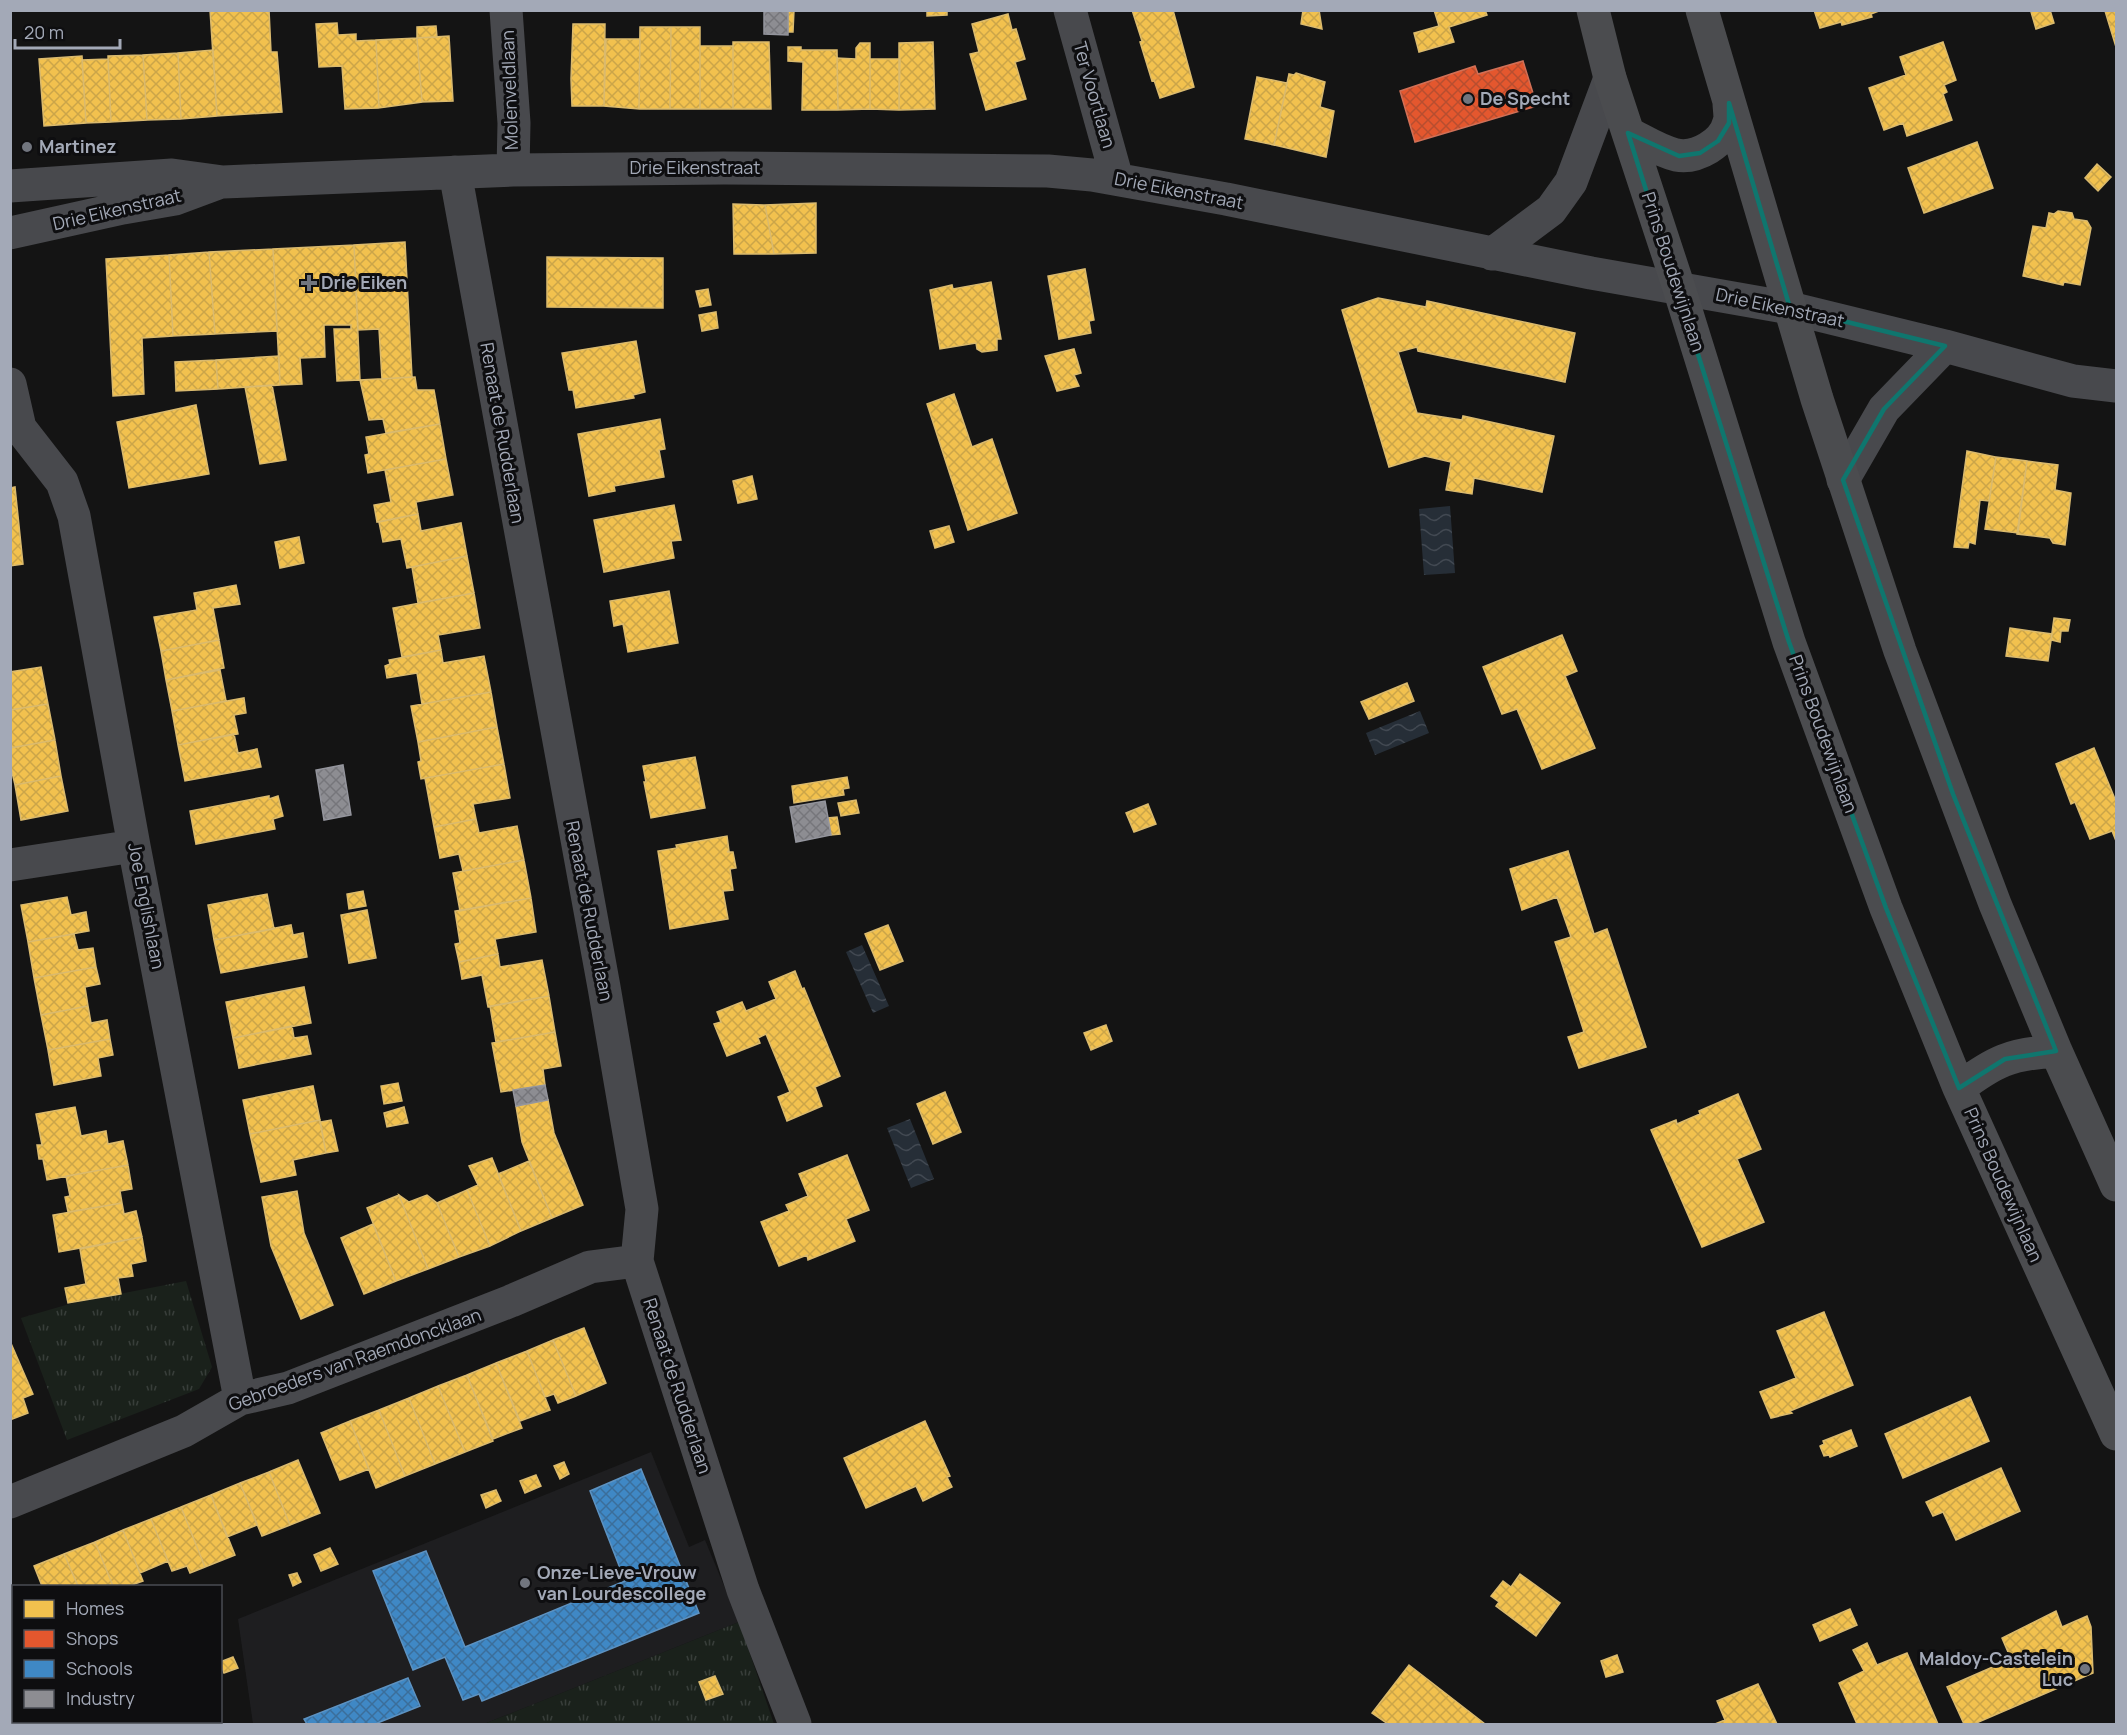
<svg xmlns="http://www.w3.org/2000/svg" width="2127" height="1735" viewBox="0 0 2127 1735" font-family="Manrope,sans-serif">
  <defs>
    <pattern id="park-tufts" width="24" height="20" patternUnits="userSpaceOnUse" patternTransform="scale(1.5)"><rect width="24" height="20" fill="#1a211b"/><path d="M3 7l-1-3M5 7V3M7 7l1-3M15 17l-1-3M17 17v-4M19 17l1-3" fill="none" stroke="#383e3a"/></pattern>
    <pattern id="water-waves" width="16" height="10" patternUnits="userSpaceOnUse" patternTransform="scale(1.5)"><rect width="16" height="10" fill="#262e37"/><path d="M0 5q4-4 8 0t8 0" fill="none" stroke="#424952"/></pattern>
    <pattern id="homes-cross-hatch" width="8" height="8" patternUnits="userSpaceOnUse" patternTransform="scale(1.5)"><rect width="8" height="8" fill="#f2c14e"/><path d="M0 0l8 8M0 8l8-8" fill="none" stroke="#cba549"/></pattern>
    <pattern id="shops-cross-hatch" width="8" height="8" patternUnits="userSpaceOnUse" patternTransform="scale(1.5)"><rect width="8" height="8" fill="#e4572e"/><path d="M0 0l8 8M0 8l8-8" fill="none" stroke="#b74e30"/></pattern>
    <pattern id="schools-cross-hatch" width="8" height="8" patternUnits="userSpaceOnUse" patternTransform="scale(1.5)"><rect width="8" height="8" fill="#3f88c5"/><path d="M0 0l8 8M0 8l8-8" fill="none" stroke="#3b6e9a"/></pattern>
    <pattern id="industry-cross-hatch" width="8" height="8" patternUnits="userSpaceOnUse" patternTransform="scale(1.5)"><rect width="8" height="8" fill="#8d8d92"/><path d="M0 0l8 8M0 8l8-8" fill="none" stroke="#76767b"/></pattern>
  </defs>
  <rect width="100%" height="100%" fill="#141414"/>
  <path fill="#1e1e20" d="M651,1452L689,1547L705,1540L739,1622L484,1724H253L238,1619Z"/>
  <path fill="url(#park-tufts)" d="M186,1281L212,1367L199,1389L67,1440L21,1318L73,1303Z
    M739,1622L774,1724H484Z"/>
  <path fill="url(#water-waves)" d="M1450,506L1455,573L1424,575L1419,509Z
    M1420,711L1429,733L1375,755L1366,733Z
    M862,945L889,1006L873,1013L846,952Z
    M910,1119L934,1179L911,1188L887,1128Z"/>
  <path fill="url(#homes-cross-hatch)" stroke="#daba6e" stroke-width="1.5" d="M210,10H269L271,52H277L282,112L217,116Z
    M788,10H794L793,32H788Z
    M927,10H947V15L927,16Z
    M1132,10H1173L1194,87L1160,98L1154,80L1152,81L1140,42L1142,41Z
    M1303,10H1319L1322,29L1301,24Z
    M1434,10H1485L1487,15L1449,27L1454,42L1419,52L1414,33L1439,26Z
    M1814,10H1879V11L1871,14L1872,17L1842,25L1841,22L1820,28Z
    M2035,10H2050L2054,23L2036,29L2031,12Z
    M2116,10V47L2105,11Z
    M1008,14L1012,30L1016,29L1025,59L1015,62L1026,99L986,110L970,54L979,52L972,24Z
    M337,23L338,35L356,34V41L376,40L379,108L345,109L342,66L319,67L316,24Z
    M573,24H605L604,106H572L571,79Z
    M436,26L437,37L417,38V27Z
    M640,27H671L670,109H639Z
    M671,27H700V109H670Z
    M449,36L453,101L422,102L417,38Z
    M417,38L422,102L379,108L376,40Z
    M606,39H640L639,109L604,106Z
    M733,42H769L771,109H733Z
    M933,42L935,109L899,110V43Z
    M1943,42L1956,80L1944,85L1947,92L1943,94L1952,120L1907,136L1903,123L1884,130L1869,88L1906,75L1900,57Z
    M860,43H870V109L838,110L837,58L856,59V48Z
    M700,46H733V109H700Z
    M788,47H801V50H837L838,110H802L803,62L788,61Z
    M213,50L217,116L181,119L178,53Z
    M178,53L181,119L147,120L143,55Z
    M143,55L147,120L111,122L108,56Z
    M82,56L86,123L44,126L39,59Z
    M108,59L111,122L86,123L82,60Z
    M870,59H900L899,110L870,109Z
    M1296,73L1325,82L1320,107L1334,111L1326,157L1274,145L1289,74L1294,75Z
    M1257,77L1287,83L1274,145L1245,139Z
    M1977,142L1993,188L1924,213L1908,168Z
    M2097,164L2111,177L2098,191L2085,178Z
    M816,203V253L774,254L765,205Z
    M733,204L765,205L774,254H734Z
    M2058,211L2072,213L2074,219L2087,221L2091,228L2080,285L2064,282L2063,285L2023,276L2033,226L2046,228L2049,213L2054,214Z
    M405,242L412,377L382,379L379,329L358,330L354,245Z
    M354,245L360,380L337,381L334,329H351V325H324L325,357L300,358L302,384L280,385L273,249Z
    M273,249L277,331L215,334L209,252Z
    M209,252L215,334L173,336L169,255Z
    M169,255L173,336L142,338L144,394L113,396L106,259Z
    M547,257L663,258V308L547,307Z
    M1085,269L1094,320L1089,321L1091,333L1059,339L1048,276Z
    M991,282L1001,339H997V350L982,352L977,349L976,343L940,349L930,290L952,285L953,289Z
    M708,289L711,305L700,307L696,291Z
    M1378,298L1426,307L1427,301L1575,333L1565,382L1418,351L1417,347L1398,352L1417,413L1462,420L1463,416L1554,436L1542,492L1474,478L1472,494L1446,490L1451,462L1425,456L1389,467L1342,310Z
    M716,312L718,328L702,331L699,315Z
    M636,341L645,392L633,395L634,398L576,408L573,390H569L562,353Z
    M1074,349L1081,373L1074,375L1079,386L1057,391L1045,356Z
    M279,356L280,385L218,389L216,360Z
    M216,360L218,389L176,391L175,362Z
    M415,377L417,390H434L440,424L386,433L383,419L369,420L360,380Z
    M272,385L286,460L260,464L245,387Z
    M954,394L972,447L992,439L1017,513L968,530L927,404Z
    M196,405L209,474L129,488L117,422Z
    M660,419L665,449L659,450L664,477L614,486L615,491L589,496L578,434Z
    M440,424L446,459L368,473L365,455L369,454L366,437Z
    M1967,451L1996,457L1989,501L1980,500L1975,544L1969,542L1968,548L1954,547Z
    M1996,457L2027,461L2018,533L1985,529Z
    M446,459L453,495L416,502L418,514L377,522L374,505L391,502L385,470Z
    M2027,461L2058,465L2055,490L2071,493L2065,545L2053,543L2050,538L2017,534Z
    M752,476L757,499L738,503L733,481Z
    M15,487L23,564L10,566V488Z
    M674,505L681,540L671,541L674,558L604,572L594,520Z
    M418,514L421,531L461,523L467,556L407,568L401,539L383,542L379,522Z
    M949,526L954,542L935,548L930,531Z
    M299,537L304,563L280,568L275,542Z
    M467,556L474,593L418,603L412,567Z
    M236,585L240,604L213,608L219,640L161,651L154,617L197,610L194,593Z
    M669,591L678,643L628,652L623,624L614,626L610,601Z
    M474,593L480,628L438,635L441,650L402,657L393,608Z
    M2054,618L2070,620L2068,631H2061L2060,642L2051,640Z
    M2010,628L2052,634L2048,661L2006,656Z
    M1562,635L1577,671L1565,676L1595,748L1542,769L1517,709L1502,714L1483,667Z
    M219,640L224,668L166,680L161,651Z
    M441,650L443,663L484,656L491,692L422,704L417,673L387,678L385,666L390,664L389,660Z
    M41,667L48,704L10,710V672Z
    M220,670L226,701L172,711L166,680Z
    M1407,683L1414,701L1369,719L1361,702Z
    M491,692L497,727L418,742L411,706Z
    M244,698L246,713L234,715L238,734L178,745L172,711Z
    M48,704L55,740L10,748V710Z
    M497,727L504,764L421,779L418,762L421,761L418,742Z
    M234,734L238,753L257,749L261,767L185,781L178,745Z
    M55,740L61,776L15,785L10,764V748Z
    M2094,748L2115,799L2116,798V841L2112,831L2090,839L2075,802L2071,804L2056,764Z
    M695,757L705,808L651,818L644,782H646L643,766Z
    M504,764L510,798L473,804L476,819L434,827L425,778Z
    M61,776L68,811L21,820L15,785Z
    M847,777L849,788L843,789L844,795L794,803L792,786Z
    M269,796V799L278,796L283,816L273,819L275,829L196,844L190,811Z
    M856,800L859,813L841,816L838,803Z
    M1148,804L1156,824L1134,832L1126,813Z
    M837,817L840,834L831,835L828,818Z
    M476,819L479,833L517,826L524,860L463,871L459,854L440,858L434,827Z
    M727,836L729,851L727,852H733L736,868L730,869L733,890L723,891L728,919L670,929L658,851L677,848L676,845Z
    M1568,851L1594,934L1607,929L1646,1047L1579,1068L1568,1037L1584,1032L1555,942L1571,937L1557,897L1522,910L1510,869Z
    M524,860L531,898L460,911L453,873Z
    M363,891L366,906L349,909L347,894Z
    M267,894L274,929L214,940L208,905Z
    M67,897L71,915L86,912L89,931L28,942L21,905Z
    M531,898L536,932L495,939L498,954L459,962L455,944L460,943L455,911Z
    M367,910L376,958L349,963L341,915Z
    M291,925L293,935L303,933L307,957L221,973L214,940Z
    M888,925L903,961L880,970L865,934Z
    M74,934L78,950L93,948L96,967L34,978L28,942Z
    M498,954L500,967L542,960L549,996L488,1007L482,975L462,979L459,962Z
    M96,967L100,984L85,987L88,1006L41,1015L34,978Z
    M795,971L802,989L804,988L840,1076L815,1087L822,1106L787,1121L778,1097L790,1092L766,1034L758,1038L760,1043L727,1056L714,1024L721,1022L717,1012L742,1002L746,1011L776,999L769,982Z
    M304,987L311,1023L233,1038L226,1002Z
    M549,996L555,1032L496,1042L490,1006Z
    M88,1006L91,1023L107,1020L110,1039L48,1050L41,1015Z
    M1106,1025L1112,1041L1091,1050L1084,1033Z
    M292,1026L294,1038L307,1036L311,1054L239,1068L233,1038Z
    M555,1032L561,1066L543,1069L545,1085L501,1092L492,1043Z
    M110,1039L113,1055L98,1058L101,1076L54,1085L48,1050Z
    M398,1083L402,1101L384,1104L381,1086Z
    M313,1086L320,1120L250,1134L243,1100Z
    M945,1092L961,1132L933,1144L917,1104Z
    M1738,1094L1761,1149L1737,1159L1764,1222L1702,1247L1651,1130L1676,1120L1677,1124L1700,1114L1699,1111Z
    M548,1100L554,1133L583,1205L552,1218L522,1142L516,1106Z
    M75,1107L81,1136L106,1131L108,1144L123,1141L128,1165L47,1180L43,1159H39L37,1145H42L36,1114Z
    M404,1107L408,1123L387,1127L384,1113Z
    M320,1120L326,1153L293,1160L296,1175L261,1182L250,1134Z
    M331,1120L338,1151L326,1153L320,1122Z
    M847,1155L869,1210L846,1219L855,1241L808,1260L807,1255L779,1266L761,1222L789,1211L786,1205L808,1196L799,1174Z
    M492,1158L521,1231L490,1246L467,1190L478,1185L469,1166Z
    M529,1161L552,1218L521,1231L498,1174Z
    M128,1165L132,1189L120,1191L122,1203L68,1212L65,1197L70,1196L66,1176Z
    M467,1190L490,1246L459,1257L437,1203Z
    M297,1191L304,1233L333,1305L301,1319L271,1246L262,1197Z
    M399,1195L428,1269L396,1281L367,1208Z
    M399,1195L409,1202L427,1195L437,1203L459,1257L428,1269Z
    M122,1203L124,1214L136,1211L142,1237L59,1252L53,1215Z
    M373,1224L396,1281L364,1294L341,1238Z
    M142,1237L146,1261L131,1264L133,1276L118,1278L121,1294L68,1303L65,1288L86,1284L80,1249Z
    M1824,1312L1853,1385L1790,1411L1792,1413L1771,1418L1760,1392L1796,1378L1777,1331Z
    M584,1328L606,1383L576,1396L553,1340Z
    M553,1340L576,1396L558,1403L554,1394L545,1397L527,1351Z
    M10,1341L33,1394L23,1398L28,1413L10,1420Z
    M527,1351L550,1410L520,1421L496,1363Z
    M496,1363L522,1428L493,1439L467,1375Z
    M467,1375L493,1441L465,1452L438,1386Z
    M438,1386L465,1452L435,1464L409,1398Z
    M1970,1397L1989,1441L1903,1478L1885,1434Z
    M409,1398L435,1464L405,1476L379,1410Z
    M379,1410L405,1476L376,1488L350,1421Z
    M350,1421L369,1469L340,1480L321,1433Z
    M925,1421L950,1476L947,1477L952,1487L923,1501L916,1486L866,1508L844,1458Z
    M1851,1430L1857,1446L1830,1457L1829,1455L1824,1456L1820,1446L1824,1444L1823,1441Z
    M298,1460L320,1513L290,1525L269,1472Z
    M564,1462L569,1474L560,1479L554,1466Z
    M2001,1468L2020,1511L1956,1540L1943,1512L1933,1516L1926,1502Z
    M269,1472L290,1525L262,1536L240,1483Z
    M536,1475L541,1486L525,1493L520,1481Z
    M240,1483L257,1525L227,1537L211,1495Z
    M496,1490L501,1501L486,1508L481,1495Z
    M211,1495L235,1555L205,1567L181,1507Z
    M181,1507L205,1567L190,1573L187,1566L172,1571L151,1519Z
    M151,1519L168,1561L140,1573L123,1530Z
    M123,1530L143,1581L129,1586H113L95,1542Z
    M95,1542L113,1586H78L64,1554Z
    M330,1548L338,1564L321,1571L314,1555Z
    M64,1554L78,1586H42L34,1566Z
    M297,1573L301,1582L293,1586L289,1575Z
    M1520,1574L1560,1603L1536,1636L1496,1606L1499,1602L1491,1596L1503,1581L1511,1587Z
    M10,1587L14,1594V1622L10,1623Z
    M1850,1609L1857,1625L1820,1641L1813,1625Z
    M2056,1611L2062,1627L2087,1616L2091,1627L2093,1673L1974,1724H1964L1947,1687L2011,1659L2002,1638Z
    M1867,1643L1877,1665L1907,1653L1938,1724H1857L1839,1683L1864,1671L1853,1650Z
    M1617,1655L1623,1672L1606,1677L1601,1661Z
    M233,1657L238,1668L224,1673L220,1662Z
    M1409,1665L1485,1724H1388L1372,1713Z
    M715,1676L723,1694L706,1700L699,1682Z
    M1758,1684L1777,1724H1715L1725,1720L1717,1701Z
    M59,1722H74L75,1724H60Z"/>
  <path fill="url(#shops-cross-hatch)" stroke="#d07057" stroke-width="1.5" d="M1523,61L1537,106L1415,142L1400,91L1475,66L1478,74Z"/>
  <path fill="url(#schools-cross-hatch)" stroke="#5d92c1" stroke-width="1.5" d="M641,1469L699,1613L482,1701L479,1694L463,1700L445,1657L413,1670L373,1571L426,1551L465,1647L625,1581L590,1491Z
    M408,1678L420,1706L375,1724H307L304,1719Z"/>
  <path fill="url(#industry-cross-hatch)" stroke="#94959d" stroke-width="1.5" d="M764,10H788V35L764,34Z
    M343,765L351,815L324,820L316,770Z
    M825,801L831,835L796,842L790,807Z
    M545,1085L548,1100L516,1106L513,1090Z"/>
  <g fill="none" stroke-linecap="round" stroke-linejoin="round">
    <path stroke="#48494d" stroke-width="33" d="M506,10L514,123L513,170
      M1070,10L1117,179
      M455,172L604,987L642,1209L637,1261L743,1590L795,1724
      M10,186L172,175L223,182L513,170L724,168L1048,171L1092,175L1226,199L1591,273L1790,308L1945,346L2073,381L2116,386
      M10,233L123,208L175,199L218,183
      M1492,254L1551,210L1571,182L1610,78
      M10,384L20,428
      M10,423L20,428L62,482L74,516L134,846L240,1399
      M1843,480L1884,409L1945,346
      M10,865L134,846
      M10,1502L184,1431L240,1399L288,1388L511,1301L590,1267L637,1261"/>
    <path stroke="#4b4c4f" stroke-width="33" d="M1593,10L1610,78L1679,288L1789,642L1886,908L1959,1088L2116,1434
      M1702,10L1817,399L1900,651L1995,904L2056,1051L2116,1185
      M1628,133C1644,141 1659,151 1676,155C1697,159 1724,143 1729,122C1731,117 1729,109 1729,103
      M1959,1088C1995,1061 2010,1054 2056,1051"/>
  </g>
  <path fill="none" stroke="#0f766e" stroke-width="4.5" stroke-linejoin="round" d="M1729,103L1790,308L1945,346L1884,409L1843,480L1953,794L2056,1051L2005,1059L1959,1088L1886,908L1789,642L1628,133L1679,156L1700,153L1718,141L1729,123Z"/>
  <g fill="#71757e" stroke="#0e0e10" stroke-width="2">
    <circle cx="1468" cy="99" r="6"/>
    <circle cx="27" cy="147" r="6"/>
    <path d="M306 274h6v6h6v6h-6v6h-6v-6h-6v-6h6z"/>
    <circle cx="525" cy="1583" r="6"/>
    <circle cx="2085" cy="1669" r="6"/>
  </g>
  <g text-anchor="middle" stroke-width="6" stroke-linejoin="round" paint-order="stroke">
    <g font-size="18" fill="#a3a9b7" stroke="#0e0e10">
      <text transform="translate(510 90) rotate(-92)" y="6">Molenveldlaan</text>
      <text transform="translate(1094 95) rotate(74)" y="6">Ter Voortlaan</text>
      <text x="695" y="174">Drie Eikenstraat</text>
      <text transform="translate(1179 191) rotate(11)" y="6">Drie Eikenstraat</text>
      <text transform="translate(117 210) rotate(-13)" y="6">Drie Eikenstraat</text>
      <text transform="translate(1673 272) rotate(72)" y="6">Prins Boudewijnlaan</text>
      <text transform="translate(1780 308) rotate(12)" y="6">Drie Eikenstraat</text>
      <text transform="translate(502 433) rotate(80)" y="6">Renaat de Rudderlaan</text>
      <text transform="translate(1823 734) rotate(70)" y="6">Prins Boudewijnlaan</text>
      <text transform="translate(146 906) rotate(79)" y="6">Joe Englishlaan</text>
      <text transform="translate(589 911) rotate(79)" y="6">Renaat de Rudderlaan</text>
      <text transform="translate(2003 1185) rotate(66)" y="6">Prins Boudewijnlaan</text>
      <text transform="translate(355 1360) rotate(-20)" y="6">Gebroeders van Raemdoncklaan</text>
      <text transform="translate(677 1386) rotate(72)" y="6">Renaat de Rudderlaan</text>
    </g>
    <g font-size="18" font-weight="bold" fill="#a3a9b7" stroke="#0e0e10" text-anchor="start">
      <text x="1480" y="105">De Specht</text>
      <text x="39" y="153">Martinez</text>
      <text x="321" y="289">Drie Eiken</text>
      <text x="537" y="1579">Onze-Lieve-Vrouw<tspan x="537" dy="21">van Lourdescollege</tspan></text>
      <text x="2073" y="1665" text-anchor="end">Maldoy-Castelein<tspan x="2073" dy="21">Luc</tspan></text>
    </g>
  </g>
  <rect width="2127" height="1735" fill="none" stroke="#a3a9b7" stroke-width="24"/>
  <rect x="12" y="1585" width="210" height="138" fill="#0e0e10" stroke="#4a4c53" stroke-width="1.5"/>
  <rect x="24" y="1600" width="30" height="18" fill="#f2c14e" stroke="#4a4c53" stroke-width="1.5"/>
  <text x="66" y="1615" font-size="18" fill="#a3a9b7">Homes</text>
  <rect x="24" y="1630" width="30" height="18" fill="#e4572e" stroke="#4a4c53" stroke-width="1.5"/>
  <text x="66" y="1645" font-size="18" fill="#a3a9b7">Shops</text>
  <rect x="24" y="1660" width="30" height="18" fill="#3f88c5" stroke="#4a4c53" stroke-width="1.5"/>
  <text x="66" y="1675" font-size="18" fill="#a3a9b7">Schools</text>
  <rect x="24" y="1690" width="30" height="18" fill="#8d8d92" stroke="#4a4c53" stroke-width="1.5"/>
  <text x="66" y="1705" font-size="18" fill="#a3a9b7">Industry</text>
  <path d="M15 39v9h105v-9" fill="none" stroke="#a3a9b7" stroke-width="3"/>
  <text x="24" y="39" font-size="18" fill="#a3a9b7" stroke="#0e0e10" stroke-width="4.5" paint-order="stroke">20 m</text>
</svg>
